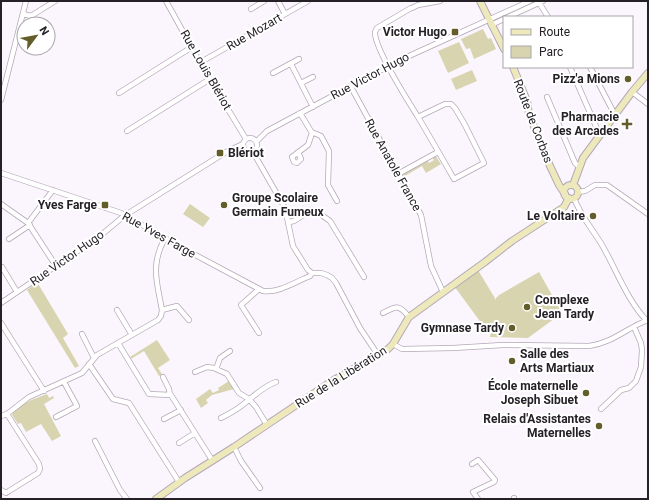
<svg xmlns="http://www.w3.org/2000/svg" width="649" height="500" viewBox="0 0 649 500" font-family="Roboto,sans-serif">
  <rect width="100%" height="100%" fill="#fbf6fd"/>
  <path fill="#d8d4af" d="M483,29L488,39L491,38L496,49L474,59L470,48L466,49L461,39Z
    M459,42L469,63L448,73L438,51Z
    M472,70L477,81L456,90L451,79Z
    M435,155L441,164L426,173L422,166L403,177L404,172L427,160L429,163L434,160L432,157Z
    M190,204L210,218L203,227L183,214Z
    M478,270L496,300V298L499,295L539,272L562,313L528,338L490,337L492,324H482L454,286Z
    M37,282L68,334L63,338L79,366L75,368L27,290Z
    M157,340L170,360L158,368L162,374L159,376L144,351L131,359L130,357Z
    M229,381L234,389L212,395L206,400L208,403L201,408L196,399L210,389L213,393L219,390L218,388Z
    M47,394L49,398L53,396L54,398L44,404L61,436L52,441L41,424L26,432L21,423L18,424L12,415C16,404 37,398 47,394Z"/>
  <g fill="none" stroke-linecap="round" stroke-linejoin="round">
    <defs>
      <path id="street" d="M166,1L206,73L246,139
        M278,1L285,14
        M538,1L548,17
        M411,8L377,28L375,32C374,48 408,101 418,117C430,137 442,158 454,179L484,163L465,125L455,108L451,104H445L418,117
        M412,8L418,5L440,1
        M251,9L264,1
        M23,14L31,16L55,1
        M508,17L543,1
        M491,25L504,19
        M201,62L308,1
        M291,64L313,107
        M570,67L598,131L601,134
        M590,67L615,115
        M273,73L299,59
        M301,83L313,77
        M351,87L421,215L431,266L443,292
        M632,92L648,104
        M119,93L192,47
        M547,97L575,163L579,167
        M1,100L26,1
        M300,113L312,133
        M127,131L210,79
        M243 145a7 7 0 1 1 14 0a7 7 0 1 1-14 0Z
        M257,141L267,131L398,61L530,1
        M253,152L285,208L293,246L308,270L312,273H321L327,275L332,278L336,283L360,328L378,355
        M298,152L301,159L297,163L294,162L292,157L308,145L312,133H314L321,136L329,151L328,185L337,201
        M1,173L121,213L186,250L263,291C279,293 295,282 310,276L312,273
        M398,174L438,152
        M53,190L28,223L56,266
        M578,192L585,191L595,185H607L648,214
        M574,198C580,215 593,230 602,245C617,271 627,300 647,321
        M1,204L28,223
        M289,222L294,221L311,210L316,211L330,221L364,277
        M9,239L30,225
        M2,267L17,292
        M1,303L100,236L124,216L226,152L243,144
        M117,310L132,335
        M162,310L177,306L189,320
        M383,313C396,306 399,304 409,317
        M1,323L44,391
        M259,333L241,305L259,289
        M82,334L94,358
        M118,343L149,394L171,395L212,460
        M393,344L402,349L453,348L503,345L589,346C613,343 628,327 648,320
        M89,364L113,399L129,403L179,482
        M216,369L220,358L230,351
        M195,372L207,367L214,368L227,374L239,393L249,399L256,407L267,425
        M163,377L169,389L170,395
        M601,409L621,390L629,388L636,381L641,367L642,350L641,343L634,327
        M1,416L7,414L29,397L82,373L97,355L158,320L161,316L162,310C157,282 150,265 165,238
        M56,417L77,406L64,382
        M221,418C229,414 238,409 245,403C255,395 264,386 276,382
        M164,419L181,410
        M95,441L120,490L127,499
        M179,443L195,433
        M234,447L241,461L260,488
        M472,464L478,460L495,480L494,482L473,492L478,499
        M1,490L6,493L9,491L38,473L40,469L39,464L7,414
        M514,498V499"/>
      <path id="secondary" d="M480,1L504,49
        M513,67L527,101L529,114L550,166L559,185L565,194
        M573,185L583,158L632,92L648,73
        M564 192a7 7 0 1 1 14 0a7 7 0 1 1-14 0Z
        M156,499L185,478L234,447L332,381L388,349L393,344L409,317L485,262L512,241L564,207L569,198"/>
    </defs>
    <use href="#street" stroke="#b4a8b7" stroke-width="6"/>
    <use href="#secondary" stroke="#b4a8b7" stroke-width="8"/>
    <use href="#street" stroke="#fff" stroke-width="4.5"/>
    <use href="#secondary" stroke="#eee9bb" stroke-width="6"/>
  </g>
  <g fill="#635d2a" stroke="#fff" stroke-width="1.5">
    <rect x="451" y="28" width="8" height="8" rx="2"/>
    <circle cx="628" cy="79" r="4"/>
    <path d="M625 118h4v4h4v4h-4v4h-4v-4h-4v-4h4z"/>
    <rect x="216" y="149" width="8" height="8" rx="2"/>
    <rect x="101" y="201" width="8" height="8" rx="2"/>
    <circle cx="224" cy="205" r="4"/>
    <circle cx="593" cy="216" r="4"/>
    <circle cx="527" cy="307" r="4"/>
    <circle cx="512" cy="328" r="4"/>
    <circle cx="512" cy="361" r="4"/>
    <circle cx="586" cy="393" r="4"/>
    <circle cx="599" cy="426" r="4"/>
  </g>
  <g text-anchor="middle" stroke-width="4" stroke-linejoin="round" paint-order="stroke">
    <g font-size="12" fill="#252127" stroke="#fff">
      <text transform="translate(254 32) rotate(-30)" y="4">Rue Mozart</text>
      <text transform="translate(206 70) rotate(60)" y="4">Rue Louis Blériot</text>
      <text transform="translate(370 76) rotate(-28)" y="4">Rue Victor Hugo</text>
      <text transform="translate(533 121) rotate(69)" y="4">Route de Corbas</text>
      <text transform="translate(393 165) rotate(61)" y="4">Rue Anatole France</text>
      <text transform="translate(159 235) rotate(29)" y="4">Rue Yves Farge</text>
      <text transform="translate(67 258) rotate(-35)" y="4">Rue Victor Hugo</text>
      <text transform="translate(341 377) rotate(-32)" y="4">Rue de la Libération</text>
    </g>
    <g font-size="12" font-weight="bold" fill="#252127" stroke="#fff" text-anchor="end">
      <text x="447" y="36">Victor Hugo</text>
      <text x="620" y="83">Pizz'a Mions</text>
      <text x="619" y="121">Pharmacie<tspan x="619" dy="14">des Arcades</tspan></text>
      <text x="228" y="157" text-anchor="start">Blériot</text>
      <text x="232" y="202" text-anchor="start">Groupe Scolaire<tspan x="232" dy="14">Germain Fumeux</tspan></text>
      <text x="97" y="209">Yves Farge</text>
      <text x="585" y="220">Le Voltaire</text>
      <text x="535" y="304" text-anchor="start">Complexe<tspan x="535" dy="14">Jean Tardy</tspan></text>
      <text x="504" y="332">Gymnase Tardy</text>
      <text x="520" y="358" text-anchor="start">Salle des<tspan x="520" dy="14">Arts Martiaux</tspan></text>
      <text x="578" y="390">École maternelle<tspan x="578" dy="14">Joseph Sibuet</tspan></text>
      <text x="591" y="423">Relais d'Assistantes<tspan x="591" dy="14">Maternelles</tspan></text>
    </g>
  </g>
  <rect width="649" height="500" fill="none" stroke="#252127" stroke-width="4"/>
  <rect x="503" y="16" width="130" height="52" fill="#ffffff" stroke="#a8a6a9"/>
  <rect x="511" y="29" width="20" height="6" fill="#eee9bb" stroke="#a8a6a9"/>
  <text x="539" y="36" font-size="12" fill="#252127">Route</text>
  <rect x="511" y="46" width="20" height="12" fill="#d8d4af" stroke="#a8a6a9"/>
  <text x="539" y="56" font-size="12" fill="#252127">Parc</text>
  <g transform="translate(36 36) rotate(58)"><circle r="19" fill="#ffffff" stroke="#a8a6a9"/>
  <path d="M0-3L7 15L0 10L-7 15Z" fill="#635d2a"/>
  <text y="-6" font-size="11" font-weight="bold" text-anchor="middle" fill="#252127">N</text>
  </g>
</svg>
